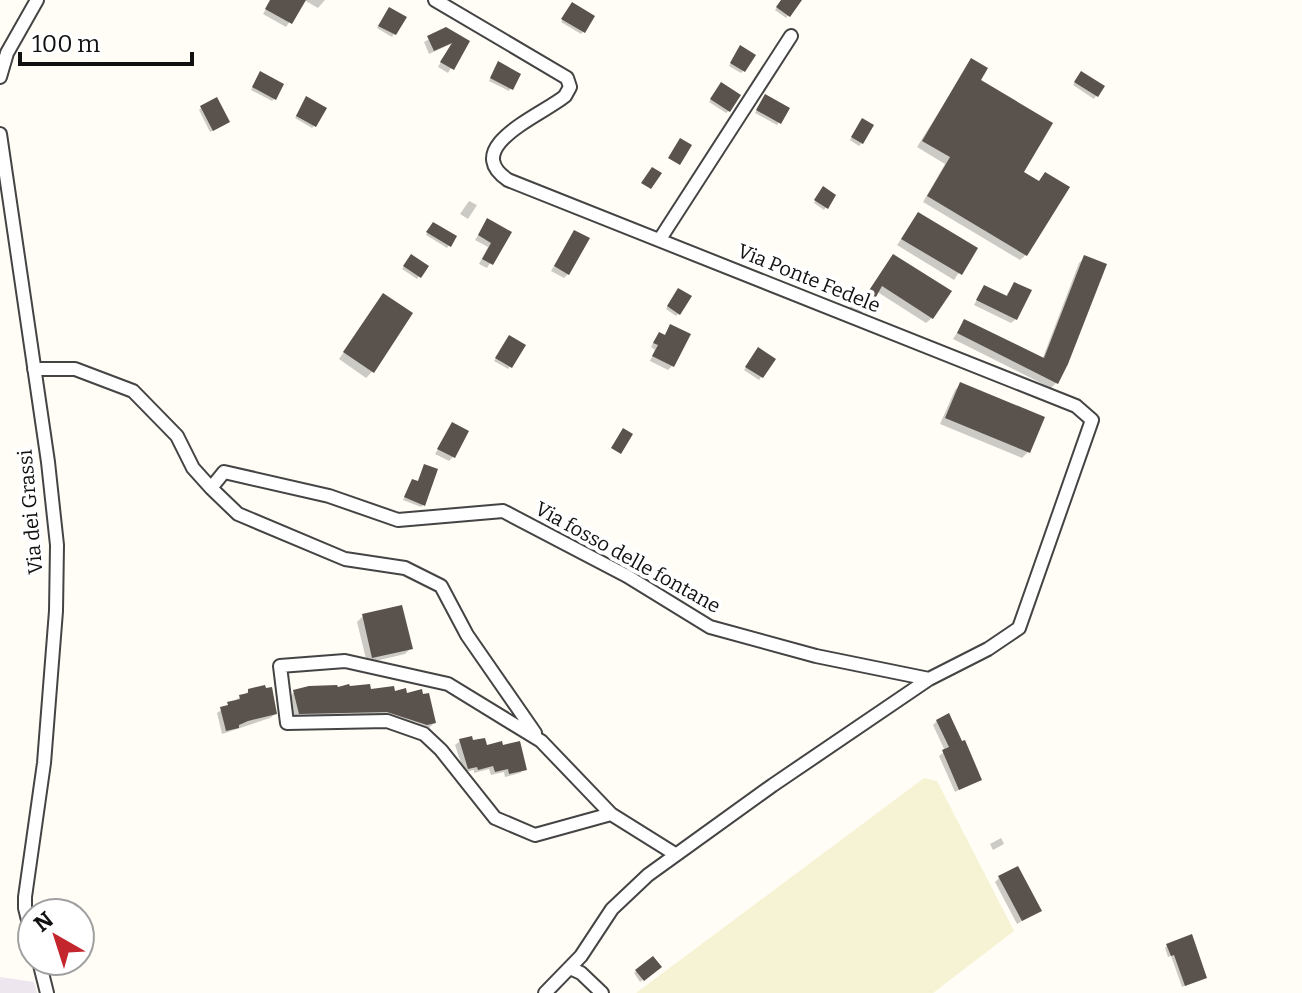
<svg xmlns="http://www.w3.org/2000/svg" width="1302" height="993" viewBox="0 0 1302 993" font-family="Bitter,serif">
  <rect width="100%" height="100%" fill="#fffdf5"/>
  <path fill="#eee6ef" d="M0,977L34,982L37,993H0Z"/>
  <path fill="#f6f3d4" d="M924,778L937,781L1014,931L933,993H636Z"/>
  <path fill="#0003" d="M271,0H304L286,27L263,14Z
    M304,0H325L318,8Z
    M782,0H792L797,4L786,18L775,10Z
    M570,7L583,32L581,34L561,22Z
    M387,12L404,17L392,37L377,28Z
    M446,30L467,42L448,73L438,67L451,44L429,54L424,42Z
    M738,50L743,71L741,73L729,66Z
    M971,61L978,81L1022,172L1026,255L1020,260L923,202L945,164L917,147Z
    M496,66L519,74L509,91L489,81Z
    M258,76L275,98L272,101L251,90Z
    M1079,76L1102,86L1094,99L1073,85Z
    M719,87L729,111L726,113L709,102Z
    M763,99L779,122L777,125L755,113Z
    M304,101L315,125L312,128L295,118Z
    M201,108L226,124L210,132L199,110Z
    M860,123L862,143L859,146L850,140Z
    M821,191L826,207L824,210L814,203Z
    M469,201L477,205L468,219L460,214Z
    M918,215L975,249L954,280L897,245Z
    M487,221L509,233L487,268L479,264L488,247L475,240Z
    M431,226L449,245L447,248L426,235Z
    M574,232L568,274L564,278L551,271Z
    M893,256L932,318L926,323L876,291L859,317L847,311L859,293L865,297Z
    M1084,258L1056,383L1051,388L953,339L964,322L1042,360L1079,263Z
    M409,259L419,276L417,279L402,269Z
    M1014,284L1016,319L1011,323L974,305L984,287L1005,297Z
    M676,292L679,313L676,316L666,309Z
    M383,295L372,372L366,378L339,359Z
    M671,326L672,366L668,370L650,361L655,350L651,347L655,339L659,335L663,337Z
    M507,340L523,346L508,369L494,361Z
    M756,352L773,359L759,380L744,370Z
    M961,384L1042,418L1028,452L1022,458L940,424L955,390Z
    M452,425L453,457L449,461L435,454Z
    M424,466L423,505L421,507L403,500L410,484L412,481L417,483Z
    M363,616L411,648L405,654L367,663L357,622Z
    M249,691L275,714L270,718L222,734L217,713Z
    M370,691L394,693L434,723L428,729L420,731L380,717L294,719L289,698L294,692Z
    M937,721L980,779L955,792L939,756L945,751L933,725Z
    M460,741L485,747L525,769L520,773L505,777L504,772L491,775L489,769L474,773V770L464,772L455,745Z
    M1001,838L1004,844L993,850L990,844Z
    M999,878L1039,910L1017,924L995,882Z
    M1167,946L1205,977L1182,987L1171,956L1168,957L1165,948Z
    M653,959L659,967L640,982L634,973Z"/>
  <path fill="#5a524d" d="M270,0H306L292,24L265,9Z
    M781,0H802L790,17L776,7Z
    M572,2L595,16L585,33L561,19Z
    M389,7L407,17L396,35L378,26Z
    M446,27L470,41L454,70L440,62L452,43L434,51L427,36Z
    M740,45L756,55L745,72L730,63Z
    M971,58L988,68L981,80L1053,123L1024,172L1039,181L1045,172L1070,187L1027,256L927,196L950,157L922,141Z
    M498,61L521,74L513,90L490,78Z
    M260,71L284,84L276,100L252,87Z
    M1081,71L1105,86L1098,97L1074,82Z
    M721,82L741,95L730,112L710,99Z
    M765,94L790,108L781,124L756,110Z
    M306,96L327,108L316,127L296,116Z
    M217,97L230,122L213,131L200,106Z
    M862,118L874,125L863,144L851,137Z
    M680,138L692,145L680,165L668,158Z
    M652,167L662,173L651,189L641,183Z
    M823,186L836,195L828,209L814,200Z
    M918,212L978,248L962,275L901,239Z
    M487,218L512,232L493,265L482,259L491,243L478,235Z
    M433,222L457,236L451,247L426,232Z
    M574,230L590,238L569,275L554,266Z
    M411,254L429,266L421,278L403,266Z
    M893,254L952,291L933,319L882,286L867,313L851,305L859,291L866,295Z
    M1084,255L1107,264L1068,364L1058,384L957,333L964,319L1044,358Z
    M1014,282L1032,290L1017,320L976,300L984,285L1007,296Z
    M678,288L692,296L680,315L667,306Z
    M383,293L413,313L374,373L343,352Z
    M670,324L691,334L674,367L652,356L658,345L653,343L659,332L665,335Z
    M509,335L526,345L512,368L495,358Z
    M758,347L776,359L763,378L745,367Z
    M960,382L1045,417L1030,453L945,418Z
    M452,422L469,431L455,458L437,449Z
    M623,428L633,434L621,454L611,448Z
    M424,464L438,469L425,506L404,497L412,479L418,481Z
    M402,605L413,649L372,658L362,614Z
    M349,684L350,686L370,684L371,689L394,686L395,691L406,688L407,693L422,689L423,694L429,693L436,723L427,725L387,712L299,714L293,690L309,686L337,685L338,687Z
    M265,685L266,688L272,687L277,714L248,721L239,725V728L226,731L220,707L228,705L227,702L240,699L239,695L248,693V689Z
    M949,713L962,741L965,740L982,780L959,790L942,750L949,747L936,720Z
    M472,736L473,740L485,738L487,745L502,741L503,745L520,741L527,770L509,774L508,769L495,772L493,766L478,770L477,767L468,769L459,739Z
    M1018,866L1042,911L1022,921L998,876Z
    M1192,934L1207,978L1185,986L1174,955L1171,956L1166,944Z
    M653,956L662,967L644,981L635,970Z"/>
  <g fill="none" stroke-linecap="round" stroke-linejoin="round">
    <defs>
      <path id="minor" d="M435,0L567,78L570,87L565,96C544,114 459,147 508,180L1076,406L1092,420L1019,628L988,649L929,679L773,785L648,875L612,909L581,956L545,993
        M0,77L7,53L37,0
        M0,134L48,462L57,545L56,611L44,763L25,897V908L32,936
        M660,239L791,36
        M34,369H75L133,391L177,436L193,468L211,488L224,472L329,496L398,520L503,511L627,576L710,627L816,656L929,679
        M211,488L238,514L345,559L405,568L441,586L467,635L535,733
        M611,814L535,835L495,818L441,750L424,734L387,721L287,723L280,666L345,661L448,684L541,741L611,814L675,854
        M39,961L47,993
        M570,968L581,973L602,993"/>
    </defs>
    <use href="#minor" stroke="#444" stroke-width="16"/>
    <use href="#minor" stroke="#fff" stroke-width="12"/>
  </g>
  <g text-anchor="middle" stroke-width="8" stroke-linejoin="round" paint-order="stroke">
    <g font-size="20" fill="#111" stroke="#fff">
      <text transform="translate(809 278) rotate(22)" y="7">Via Ponte Fedele</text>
      <text transform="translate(30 512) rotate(-95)" y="7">Via dei Grassi</text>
      <text transform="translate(628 557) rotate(29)" y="7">Via fosso delle fontane</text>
    </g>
  </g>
  <g transform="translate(56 937) rotate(321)"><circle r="38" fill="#ffffff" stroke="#a0a0a0" stroke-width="2"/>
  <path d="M0-6L14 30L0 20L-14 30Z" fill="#c4262e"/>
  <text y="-12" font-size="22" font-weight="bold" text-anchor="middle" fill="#111111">N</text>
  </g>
  <path d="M20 52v12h172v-12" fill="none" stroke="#111111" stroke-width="4"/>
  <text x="32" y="52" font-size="24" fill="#111111" stroke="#ffffff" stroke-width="6" paint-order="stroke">100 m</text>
</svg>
